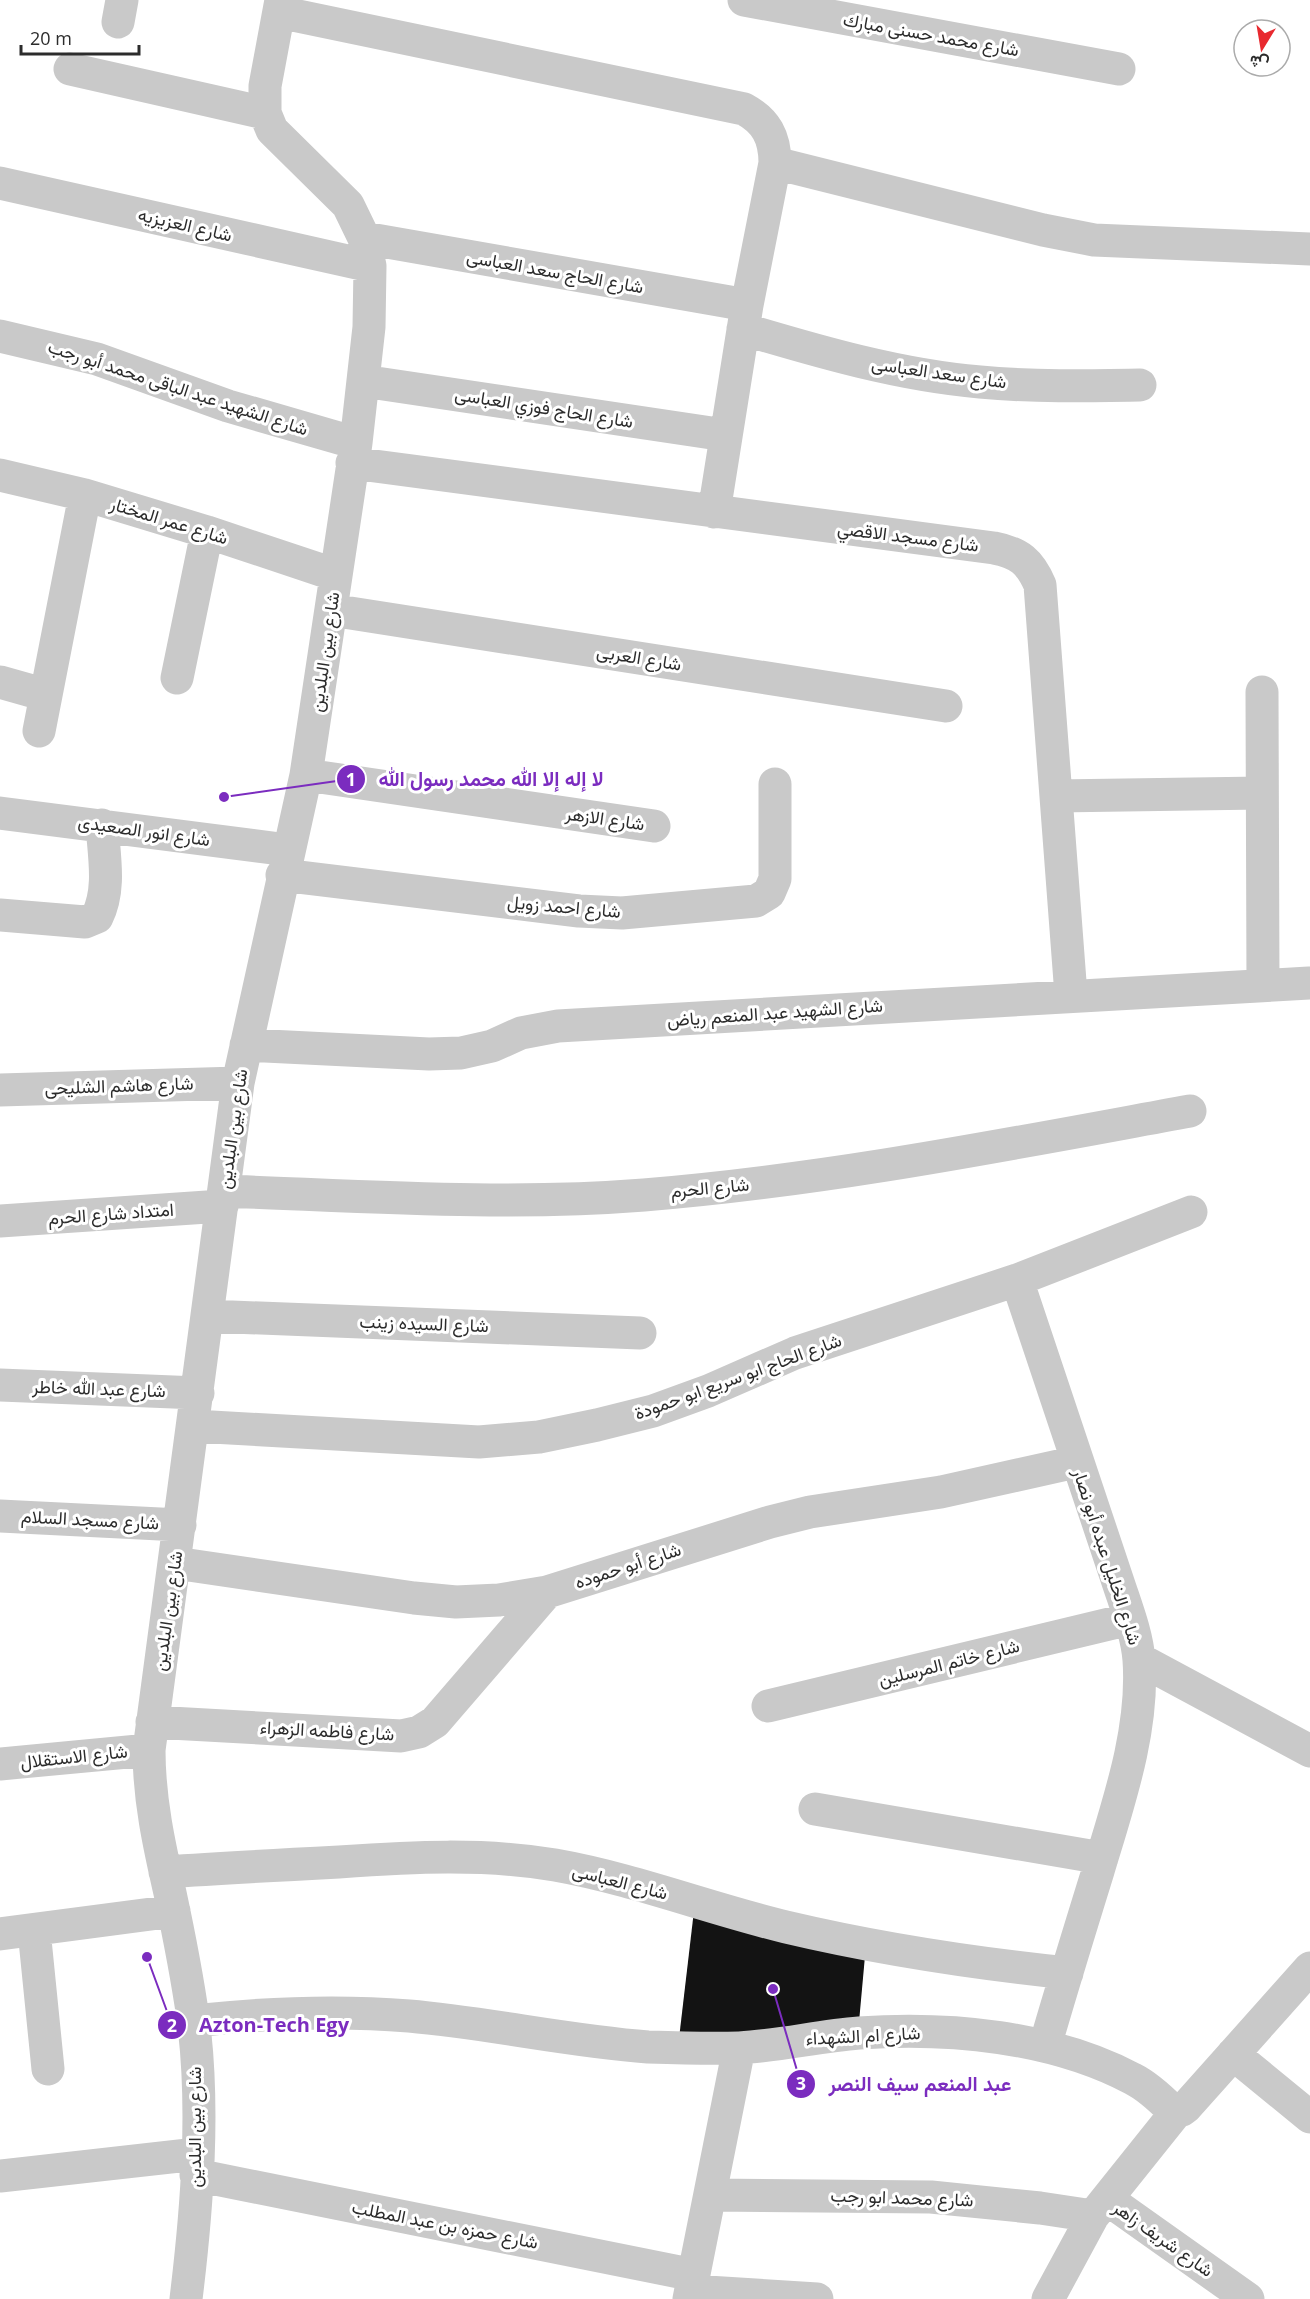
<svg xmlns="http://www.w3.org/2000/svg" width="1310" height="2299" viewBox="0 0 1310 2299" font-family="'Open Sans',Vazirmatn,sans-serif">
  <rect width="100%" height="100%" fill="#fff"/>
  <path fill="#131313" d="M695,1902L866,1945L858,2033L678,2047Z"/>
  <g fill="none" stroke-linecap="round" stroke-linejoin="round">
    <path stroke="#c9c9c9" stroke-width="33" d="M744,0L1119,69
      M279,12L744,109C766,121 775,137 775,163L747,305L714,512
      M118,22L122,0
      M70,69L265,113
      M775,163L1043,230L1094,240L1310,249
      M0,183L370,266
      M364,238L747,305
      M743,329C820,352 899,375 980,382C1033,387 1086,386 1140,385
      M0,336L97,359L228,406L356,443
      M363,381L725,435
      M352,463L994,548C1020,553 1030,562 1040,585L1071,995
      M0,475L85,495L207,532L336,575
      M331,610L946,706
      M177,678L207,532
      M0,682L46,695
      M1262,692L1263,985
      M39,731L85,495
      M306,775L654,826
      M1056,796L1262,793
      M0,813L288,850
      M282,875L579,911L622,913L756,901L769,893L775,879V784
      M0,915L85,922L97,917C111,889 104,856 102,825
      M246,1045L429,1054L461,1053L492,1046L521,1033L558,1026L1309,983
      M0,1090L238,1083
      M224,1191C364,1196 505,1206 644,1195C828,1180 1009,1144 1190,1111
      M0,1221L222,1206
      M1017,1280L1119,1585C1127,1609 1137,1635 1139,1660C1144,1731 1118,1804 1098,1871C1080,1929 1062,1987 1045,2046
      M208,1316L640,1333
      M0,1385L198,1393
      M194,1426L479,1442L539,1437L597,1425L653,1411L708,1391L795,1353L1017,1280L1191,1212
      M0,1516L180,1525
      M175,1563L414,1598L456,1602L499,1600L547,1592L770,1522L810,1512L941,1492L1076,1462
      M1139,1659L1310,1751
      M768,1706L1130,1619
      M152,1722L401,1736L419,1732L435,1722L547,1592
      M0,1764L149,1750
      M815,1809L1102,1858
      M165,1872C223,1868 281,1865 339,1862C411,1857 484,1853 555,1865C634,1879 708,1908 786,1927C879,1949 972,1963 1067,1973
      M34,1930L48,2069
      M0,1934L174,1911
      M193,2021C265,2013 337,2010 409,2016C489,2023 568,2041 648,2047C678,2048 709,2049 739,2048C779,2046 819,2036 859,2033C949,2027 1052,2036 1133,2079C1147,2086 1161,2099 1172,2110H1182L1186,2107L1310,1968
      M1233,2054L1310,2117
      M196,2175L694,2275
      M0,2176L197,2154
      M710,2195L931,2197L1040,2208L1093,2216
      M1107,2199L1248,2299
      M691,2291L817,2299
      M186,2299C197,2209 205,2108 193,2018C187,1976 179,1935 170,1893C159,1845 149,1799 149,1750L238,1083L306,775L356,443L369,327L370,266L364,238L348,205L272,130L265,113V86L281,0
      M689,2299L739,2048
      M1048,2299L1093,2216L1177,2111"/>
  </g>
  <g text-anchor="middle" stroke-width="6" stroke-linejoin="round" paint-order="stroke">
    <g font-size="18" fill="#2c2c2c" stroke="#fff">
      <text transform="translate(931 35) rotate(10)" y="6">شارع محمد حسنى مبارك</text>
      <text transform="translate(185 225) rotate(13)" y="6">شارع العزيزيه</text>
      <text transform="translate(555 272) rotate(10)" y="6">شارع الحاج سعد العباسى</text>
      <text transform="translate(939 373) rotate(8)" y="6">شارع سعد العباسى</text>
      <text transform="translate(178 388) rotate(18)" y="6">شارع الشهيد عبد الباقى محمد أبو رجب</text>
      <text transform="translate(544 408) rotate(9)" y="6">شارع الحاج فوزي العباسى</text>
      <text transform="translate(169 521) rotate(17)" y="6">شارع عمر المختار</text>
      <text transform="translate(908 537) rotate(7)" y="6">شارع مسجد الاقصي</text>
      <text transform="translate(325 652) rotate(-82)" y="6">شارع بين البلدين</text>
      <text transform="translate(639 658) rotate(9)" y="6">شارع العربى</text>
      <text transform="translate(605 819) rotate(8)" y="6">شارع الازهر</text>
      <text transform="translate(144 831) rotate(8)" y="6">شارع انور الصعيدى</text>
      <text transform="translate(564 907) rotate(5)" y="6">شارع احمد زويل</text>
      <text transform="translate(775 1013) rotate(-4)" y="6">شارع الشهيد عبد المنعم رياض</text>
      <text transform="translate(119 1086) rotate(-2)" y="6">شارع هاشم الشليحى</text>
      <text transform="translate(233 1129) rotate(-82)" y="6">شارع بين البلدين</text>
      <text transform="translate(710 1188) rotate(-5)" y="6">شارع الحرم</text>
      <text transform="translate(111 1214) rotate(-4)" y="6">امتداد شارع الحرم</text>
      <text transform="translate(424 1324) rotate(2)" y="6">شارع السيده زينب</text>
      <text transform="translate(738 1377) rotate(-20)" y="6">شارع الحاج ابو سريع ابو حمودة</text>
      <text transform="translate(99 1389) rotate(2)" y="6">شارع عبد الله خاطر</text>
      <text transform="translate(90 1520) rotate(3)" y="6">شارع مسجد السلام</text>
      <text transform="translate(1107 1557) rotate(72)" y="6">شارع الخليل عبده أبو نصار</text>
      <text transform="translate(628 1566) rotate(-18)" y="6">شارع أبو حموده</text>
      <text transform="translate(168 1611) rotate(-82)" y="6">شارع بين البلدين</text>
      <text transform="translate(949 1663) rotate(-14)" y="6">شارع خاتم المرسلين</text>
      <text transform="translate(327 1731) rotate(3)" y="6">شارع فاطمه الزهراء</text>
      <text transform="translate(74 1757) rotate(-6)" y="6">شارع الاستقلال</text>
      <text transform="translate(620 1882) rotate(14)" y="6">شارع العباسى</text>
      <text transform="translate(863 2036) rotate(-3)" y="6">شارع ام الشهداء</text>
      <text transform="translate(195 2127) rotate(-90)" y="6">شارع بين البلدين</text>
      <text transform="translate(902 2198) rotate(2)" y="6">شارع محمد ابو رجب</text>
      <text transform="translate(445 2225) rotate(11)" y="6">شارع حمزه بن عبد المطلب</text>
      <text transform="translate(1163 2239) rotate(35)" y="6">شارع شريف زاهر</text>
    </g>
  </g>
  <path fill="none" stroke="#7b2cbf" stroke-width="2" d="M224 797L351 779M147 1957L172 2025M773 1989L801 2084"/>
  <g fill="#7b2cbf" stroke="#fff" stroke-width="2">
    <circle cx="224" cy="797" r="6"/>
    <circle cx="147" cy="1957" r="6"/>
    <circle cx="773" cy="1989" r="6"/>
    <circle cx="351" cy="779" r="15"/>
    <circle cx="172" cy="2025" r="15"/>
    <circle cx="801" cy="2084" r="15"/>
  </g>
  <g font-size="18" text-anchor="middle" font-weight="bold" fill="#fff">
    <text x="351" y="786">1</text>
    <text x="172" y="2032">2</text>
    <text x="801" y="2090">3</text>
  </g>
  <g font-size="20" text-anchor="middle" font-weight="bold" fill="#7b2cbf" stroke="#fff" stroke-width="6" stroke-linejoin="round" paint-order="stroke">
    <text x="491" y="786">لا إله إلا الله محمد رسول الله</text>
    <text x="274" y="2032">Azton-Tech Egy</text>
    <text x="920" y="2091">عبد المنعم سيف النصر</text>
  </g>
  <g transform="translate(1262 48) rotate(191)"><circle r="28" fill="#ffffff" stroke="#ababab" stroke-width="1.5"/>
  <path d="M0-4.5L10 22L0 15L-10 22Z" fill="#e8292f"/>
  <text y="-9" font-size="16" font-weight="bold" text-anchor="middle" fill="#2c2c2c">ش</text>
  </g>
  <path d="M21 45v9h118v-9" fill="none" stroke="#2c2c2c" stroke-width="3"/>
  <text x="30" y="45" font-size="18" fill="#2c2c2c" stroke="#ffffff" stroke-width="4.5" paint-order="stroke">20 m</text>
</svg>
